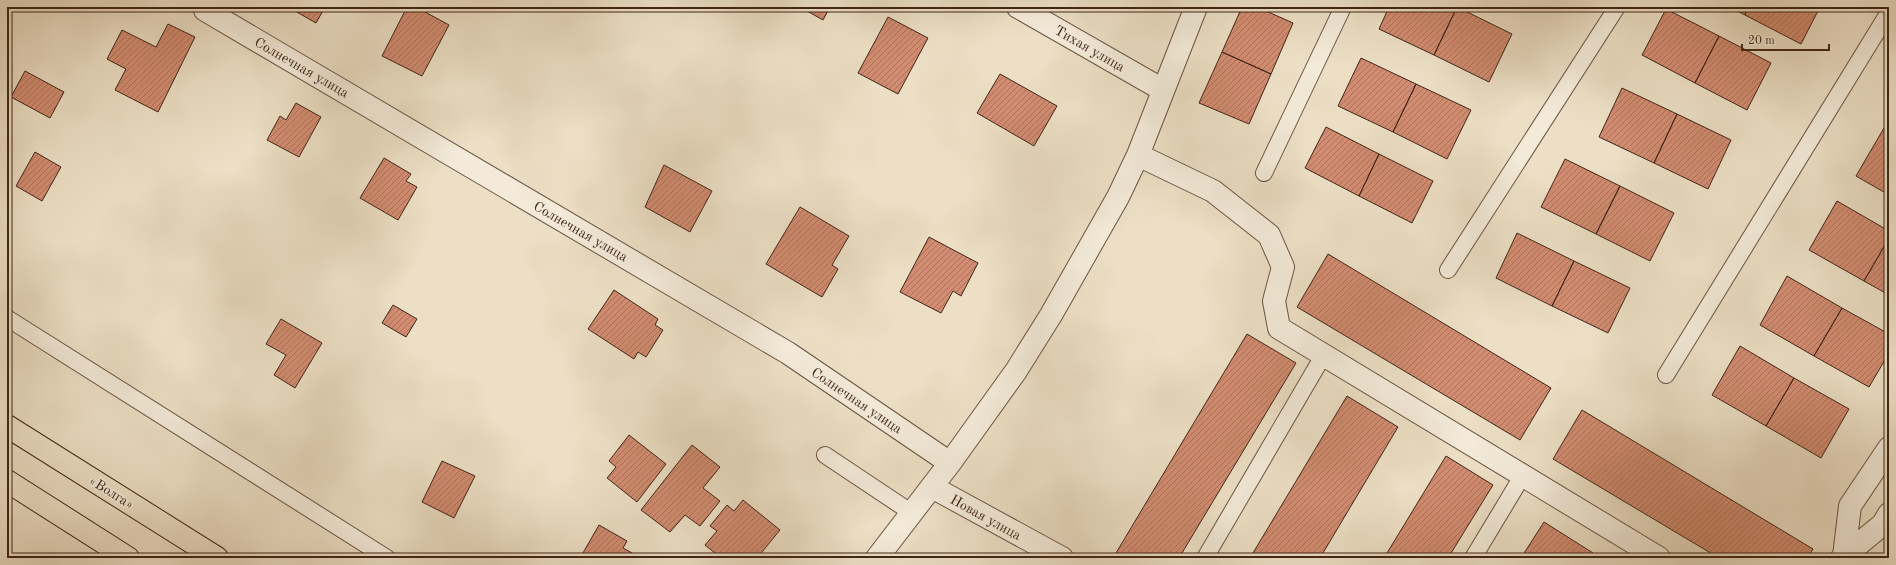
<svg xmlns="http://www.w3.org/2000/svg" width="1896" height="565" viewBox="0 0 1896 565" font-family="'Old Standard TT',serif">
  <defs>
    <pattern id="building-hatch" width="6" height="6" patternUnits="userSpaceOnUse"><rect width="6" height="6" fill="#d28c71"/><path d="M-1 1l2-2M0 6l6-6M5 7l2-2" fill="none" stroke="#ac725c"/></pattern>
  </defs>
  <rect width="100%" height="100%" fill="#ecdfc5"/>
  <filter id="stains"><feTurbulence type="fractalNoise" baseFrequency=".005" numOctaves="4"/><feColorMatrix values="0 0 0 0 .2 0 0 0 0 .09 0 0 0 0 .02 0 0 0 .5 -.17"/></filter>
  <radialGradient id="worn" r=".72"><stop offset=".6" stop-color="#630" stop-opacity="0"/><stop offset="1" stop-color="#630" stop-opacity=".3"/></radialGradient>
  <path fill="url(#building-hatch)" stroke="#402517" d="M288,7H325L316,23Z
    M407,7H416L449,25L422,76L382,56Z
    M786,7H795L793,11Z
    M800,7H830L823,20Z
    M1242,7H1257L1293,23L1271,74L1222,52Z
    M1389,7H1457L1434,55L1379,29Z
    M1457,7L1512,34L1489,82L1434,55Z
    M1730,7H1748L1745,15Z
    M1748,7H1820L1801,44L1745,15Z
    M1666,9L1719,36L1695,83L1642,55Z
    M888,17L928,38L898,94L858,73Z
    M168,24L195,37L158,112L115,90L126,69L107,59L122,30L156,47Z
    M1719,36L1771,63L1747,110L1695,83Z
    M1222,52L1271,74L1249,124L1199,103Z
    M1361,58L1416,84L1393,132L1338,106Z
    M25,71L64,92L50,118L11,97Z
    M1000,74L1057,106L1034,146L977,113Z
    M1416,84L1471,110L1447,159L1393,132Z
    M1622,88L1677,114L1654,163L1599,137Z
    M296,103L321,117L299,157L267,140L280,116L286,120Z
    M1677,114L1731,140L1708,189L1654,163Z
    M1326,127L1379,154L1359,196L1305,168Z
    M1884,128L1889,131V195L1856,176Z
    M35,152L61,167L42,201L16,186Z
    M1379,154L1433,181L1412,223L1359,196Z
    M384,158L411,174L406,181L417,187L398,220L360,198Z
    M1565,159L1620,186L1596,234L1541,207Z
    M664,165L712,191L690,232L645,207Z
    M1620,186L1674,213L1650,261L1596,234Z
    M1837,201L1889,231V238L1864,281L1809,250Z
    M800,207L849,236L832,265L838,269L822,297L766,264Z
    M1517,233L1574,261L1552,306L1496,278Z
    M929,237L978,263L961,296L953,291L941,313L900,292Z
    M1889,238V295L1864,281Z
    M1328,254L1551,388L1520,440L1297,307Z
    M1574,261L1630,288L1608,333L1552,306Z
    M1787,276L1842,308L1814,356L1760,325Z
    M614,290L658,319L655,325L663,330L646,357L638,352L634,359L588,329Z
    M393,305L417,319L406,337L382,323Z
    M1842,308L1889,334V353L1869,387L1814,356Z
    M281,319L322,343L295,388L274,375L286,355L266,344Z
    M1247,334L1296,363L1179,558H1113Z
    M1740,346L1794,378L1766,426L1712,395Z
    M1794,378L1849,409L1821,458L1766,426Z
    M1347,396L1398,427L1320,558H1250Z
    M1582,410L1813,549L1808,558H1719L1553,459Z
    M629,435L666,464L637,502L607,478L616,467L609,461Z
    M692,445L720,467L703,488L720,501L700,526L685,515L670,532L641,510Z
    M1446,456L1493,485L1448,558H1384Z
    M442,461L475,476L454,518L422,502Z
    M743,500L780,530L757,558H721L705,545L717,531L710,526L727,505L734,511Z
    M1544,522L1593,553L1589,558H1521Z
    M599,525L627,541L623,548L641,558H580Z"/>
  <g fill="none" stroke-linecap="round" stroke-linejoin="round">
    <defs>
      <path id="service" d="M1264,173L1343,7
        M1448,270L1617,7
        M7,318L387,558
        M1666,375L1889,12
        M825,455L912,513
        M1205,558L1323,356
        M1473,558L1523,475"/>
      <path id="minor" d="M1018,7L1163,90
        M205,10L788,353L950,463
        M1138,155L1213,191L1269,235L1283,267L1274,301L1279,328L1659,558
        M932,487L1062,558
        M1844,556L1850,506L1889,448
        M877,558L950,463L1016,371L1051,315L1118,197L1138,155L1196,7
        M1842,558L1883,524L1889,514"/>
      <path id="trunk" d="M7,426L217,558
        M7,481L128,558"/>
    </defs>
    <use href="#service" stroke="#6b5442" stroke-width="18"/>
    <use href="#minor" stroke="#6b5442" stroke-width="24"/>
    <use href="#trunk" stroke="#402517" stroke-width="24"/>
    <use href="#service" stroke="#f3ead9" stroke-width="16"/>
    <use href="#minor" stroke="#f3ead9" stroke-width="22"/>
    <use href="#trunk" stroke="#ecdfc5" stroke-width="22"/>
  </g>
  <g text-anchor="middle" stroke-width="3.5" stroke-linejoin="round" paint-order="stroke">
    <g font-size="14" fill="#402517" stroke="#f3ead9">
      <text transform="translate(1090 48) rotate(30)" y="5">Тихая улица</text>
      <text transform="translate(302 67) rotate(30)" y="5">Солнечная улица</text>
      <text transform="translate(581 231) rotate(30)" y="5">Солнечная улица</text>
      <text transform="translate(857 400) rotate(34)" y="5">Солнечная улица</text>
      <text transform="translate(112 492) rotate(32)" y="5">«Волга»</text>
      <text transform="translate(986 517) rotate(29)" y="5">Новая улица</text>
    </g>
  </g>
  <rect width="1896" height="565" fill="none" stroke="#ecdfc5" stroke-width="24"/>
  <rect x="8" y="8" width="1880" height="549" fill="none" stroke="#402517" stroke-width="2"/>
  <rect x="12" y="12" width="1872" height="541" fill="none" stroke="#402517"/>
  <path d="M1742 44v6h87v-6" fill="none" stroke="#402517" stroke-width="2"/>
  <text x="1748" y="44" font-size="12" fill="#402517" stroke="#f3ead9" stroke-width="3" paint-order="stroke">20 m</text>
  <rect width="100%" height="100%" filter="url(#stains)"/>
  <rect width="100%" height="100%" fill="url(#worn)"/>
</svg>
